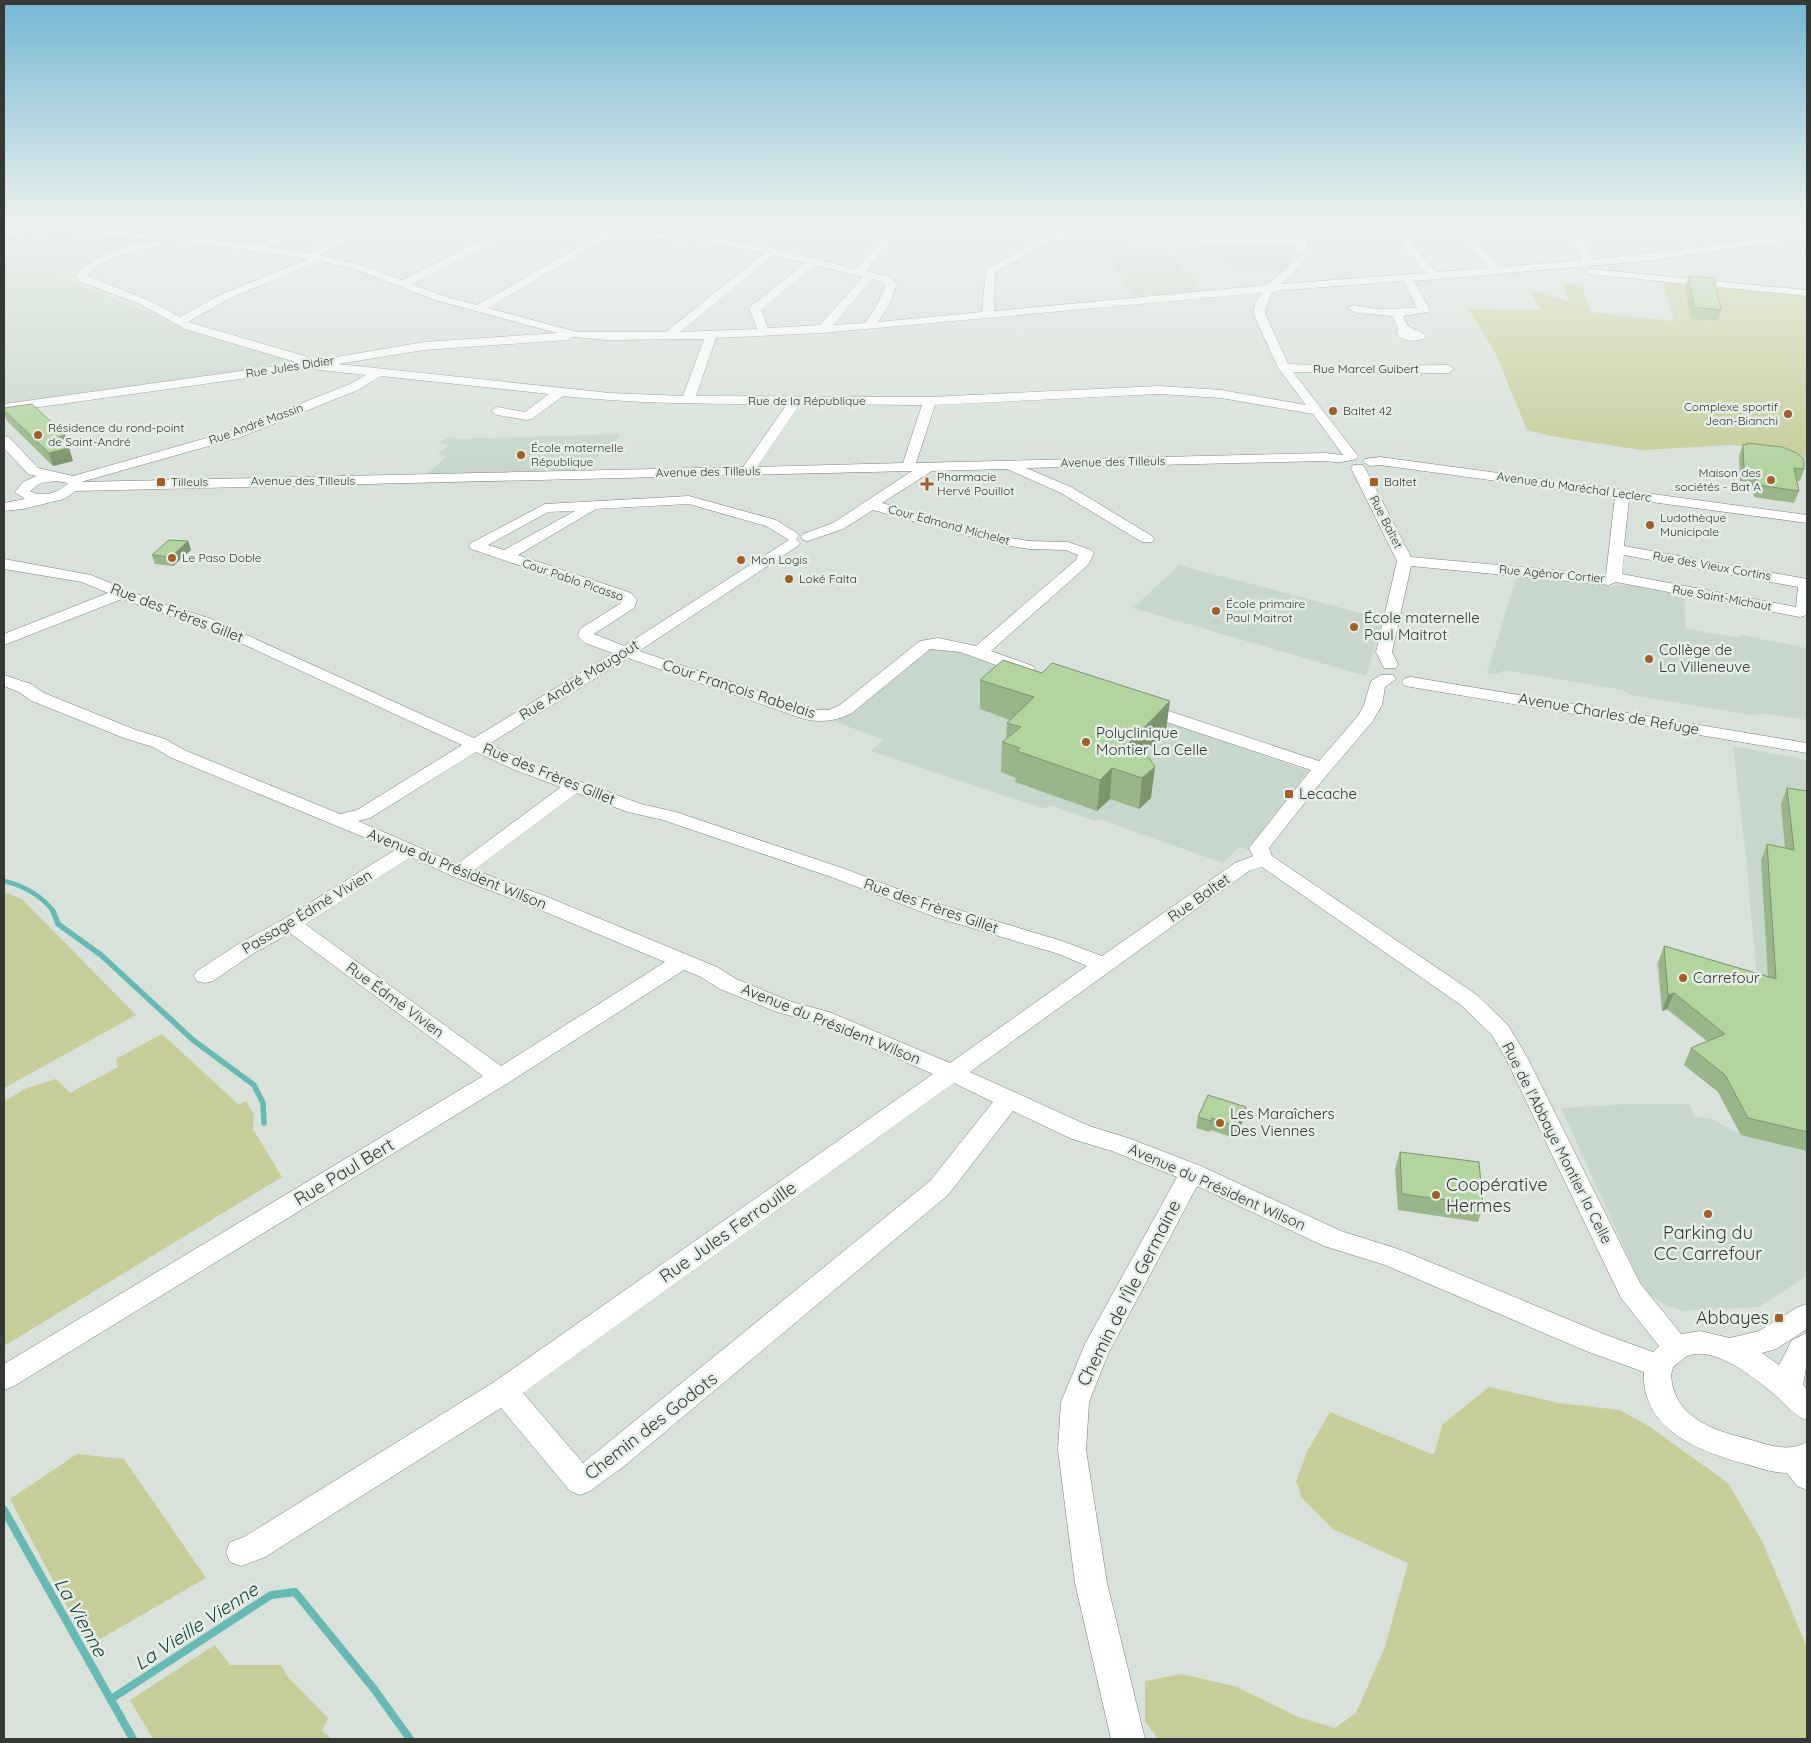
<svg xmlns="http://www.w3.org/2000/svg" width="1811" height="1743" viewBox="0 0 1811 1743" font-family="Quicksand,sans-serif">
  <rect width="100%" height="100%" fill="#d8e1da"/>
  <path fill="#c7d7cb" d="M34,223H70L60,228L147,238L60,277L184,327L317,363L4,407V237Z
    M1217,243L1293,244L1295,245L1287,271L1230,270Z
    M1110,254L1173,255L1182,271L1191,272L1200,291L1132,296Z
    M621,434L612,445H608L585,470L427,474L447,456L437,454L450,445L440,443L448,437L459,439Z
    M1179,565L1383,619L1366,676L1133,608Z
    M1517,576L1612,586L1634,584L1684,594L1686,629L1740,638L1741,635L1806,648L1807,638V720L1761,713L1751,715L1631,695L1622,690L1503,670L1502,672L1495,674L1487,673Z
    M929,647L951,648L1308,771L1250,850L1239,847L1223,863L1099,819L1095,821L1052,806L1042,808L871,751L883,740L834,721L848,715Z
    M1733,746L1807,760V1276L1759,1307L1682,1311L1664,1304L1648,1294L1641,1284L1561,1108L1629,1104H1689L1695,1117L1710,1118L1740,1134L1718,1092L1684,1065L1718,1050L1667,1010L1662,1011L1656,962L1758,991L1746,856Z"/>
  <path fill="#c6cd98" d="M1662,281L1807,295L1806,457L1776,450L1731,445L1642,450L1556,437L1527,430L1495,352L1468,309L1541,310L1530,290L1568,301L1562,284L1582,286L1590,312L1674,321Z
    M4,892L22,899L136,1015L4,1088Z
    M162,1034L239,1105L246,1101L254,1115L253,1129L282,1177L4,1346V1101L27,1088L56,1079L70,1093L118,1067L116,1059Z
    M1489,1387L1558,1403L1620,1410L1650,1427L1728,1483L1762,1541L1807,1647V1739H1158L1145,1721V1681L1182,1674L1237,1687L1298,1717L1335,1728L1356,1713L1385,1647L1408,1563L1333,1529L1302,1498L1296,1481L1307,1452L1330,1412L1434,1455L1442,1425Z
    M77,1454L124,1459L206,1578L88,1646L10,1499Z
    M215,1645L230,1665H281L288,1677L328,1718L322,1731L332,1739H153L130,1700Z"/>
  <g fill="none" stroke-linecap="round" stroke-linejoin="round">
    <path stroke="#68b8b4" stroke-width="4.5" d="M4,881C25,886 41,895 54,912"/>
    <path stroke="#68b8b4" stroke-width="5.5" d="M53,911L58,924L101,955L193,1040L254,1085L263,1103L264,1123"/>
    <path stroke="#68b8b4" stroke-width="8" d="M4,1510L133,1739
      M111,1699L271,1595L295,1592L374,1689L410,1739"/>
    <defs>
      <path id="minor" d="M4,223H28L208,239L255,245L304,223H318L268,247L309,253L367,223H380L320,255L361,265L402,280L498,231L399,226L394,223H462L702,235L773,248L856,269L895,223H905L866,271L890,277L897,284L889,305L878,322L982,312L986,269L1070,223H1083L1063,235L1299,239L1300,235L1296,223H1355L1350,226L1308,229L1310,235L1305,253L1300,256L1295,253L1297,245L1052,241L995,272L994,311L1267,285L1294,261L1298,260L1303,263L1281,284L1425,273L1385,223H1395L1436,272L1489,268L1449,223H1460L1499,267L1582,260L1566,223H1576L1592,259C1664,253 1735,240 1807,234V240L1741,247L1647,261L1414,281L1430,310L1428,312L1403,316L1408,326L1426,335L1424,339C1414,342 1404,342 1397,334L1398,328L1392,316L1357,313L1347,308L1353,305L1376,309L1417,308L1404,281L1273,291L1267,304L1265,313L1288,364L1348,366L1448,365L1454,369L1448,373L1293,372L1358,456L1356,459C1345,462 1338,463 1325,461L1026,468L1071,487L1152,536L1154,539L1152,542H1142L1061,493L1007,469L932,471L882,503L999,536L1029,541L1068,542L1091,550L1094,553L1088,565L991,651L1033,666L1035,670L1033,674H1021L960,652L930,649L852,713C837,721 821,723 804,719L628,658L489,744L527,762L641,804L676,812L848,870L929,901L1062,941L1102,956L1235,863L1253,856L1249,848L1311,770L1136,712L1133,708L1136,704L1142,703L1148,704L1319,761L1358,716L1364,705L1371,681L1381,675H1393L1396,679L1385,687L1382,705L1372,722L1321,782L1269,848L1272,856L1477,995L1508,1025L1527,1057L1640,1283L1681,1334L1700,1331L1730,1338L1759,1331L1798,1307L1807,1304V1329L1776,1349L1762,1353L1779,1365L1792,1340L1807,1333V1363L1803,1385L1807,1389V1420C1792,1415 1782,1400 1769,1390C1751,1375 1708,1342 1684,1358C1681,1361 1675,1364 1673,1368C1669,1376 1673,1390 1677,1398C1692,1425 1724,1433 1752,1440C1764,1444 1779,1449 1793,1447C1798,1446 1803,1444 1807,1442V1490L1797,1486L1787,1473C1773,1473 1759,1468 1746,1464C1701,1452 1641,1430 1644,1372L1586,1351L1385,1265L1324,1246L1197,1186L1108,1354L1089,1402L1086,1450L1107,1583L1145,1739H1111L1075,1583L1058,1450L1061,1402L1085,1344L1177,1177L1112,1151L1072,1139L1013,1111L948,1195L623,1467L590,1491L580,1495L570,1491L501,1408L265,1557L241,1566L230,1562L226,1552L230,1542L244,1537L494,1382L933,1074L813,1022L777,1012L720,989L701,977L684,970L508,1083L14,1386L4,1390V1364L483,1076L290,933L254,953L213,981L205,983L197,981L194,976L197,971L240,943L284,919L395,850L172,758L153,747L124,738L32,701L19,692L4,686V675L31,684L44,693L136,730L165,739L184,750L340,814L357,810L462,745L221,634L122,599L4,645V634L108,593L82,582L4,569V559L91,575L151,600L209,618L474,738L613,653L585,643L578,636L580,629L621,603L619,599L471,549L469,546L471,543L545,504L689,496L776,520L797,533L799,536L796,539L800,543L798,546L639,651L815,710H829L840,705L920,641L938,638L976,646L1076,560L1078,555L1066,550L1029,549L998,544L873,510L843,529L808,541L803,540L801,537L803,534L833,523L912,471L76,491L64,499L23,509L4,511V503L25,499L15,492L23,482L36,476L28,474L4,448V436L9,437L38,468L73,476L231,431L350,384L366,375L311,369L4,412V404L299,363L185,329L140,304L81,282L76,276C88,259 139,237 160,242L161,244L160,246C136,252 103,255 87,276L148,300L180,317L222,294L308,259L208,245L4,227ZM512,232L598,236L477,305L443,296L412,284ZM610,237L702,241L764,253L666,332H577L488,308ZM774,255L805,263L751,306L749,308L757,329L680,332ZM320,261L354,269L435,300L557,333L424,342L313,361L305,356L188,322L230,298ZM815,265L863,277L820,325L768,328L761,309ZM872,279L882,281L886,285L877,305L865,323L833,325ZM1261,293L1255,304L1253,313L1278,368L1306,405L1221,390L1159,386L930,397L696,396L716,338L822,333ZM573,337L606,340L704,339L683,396L610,393L338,364L424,350L568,340ZM381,376L549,394L525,412L497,407L491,411L497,415L527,420L532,419L563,396C638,404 712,404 787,404L743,467L81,482L241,437L358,390ZM1159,394L1221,398L1313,414L1343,455L1325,453L916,463L935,405ZM800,404L922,405L903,463L757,467ZM56,481L68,483C59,493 42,498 30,491L41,483ZM689,504L766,526L789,540L624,646L594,634L634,608L637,600L631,593L518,555L596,509ZM575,511L504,550L488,545L548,512ZM476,752L515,770L561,787L457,864L358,821L370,818ZM577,793L628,812L663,820L834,878L935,917L1059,954L1087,966L950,1063L829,1012L792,1002L736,979L717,967L545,896L474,870ZM411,857L452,876L531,906L665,962L501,1066L305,924ZM1262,867L1461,1005L1492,1035L1505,1057L1621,1298L1659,1346L1653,1352L1606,1335L1401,1250L1341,1231L1201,1166L1128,1138L1089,1126L970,1072L1249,871ZM954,1083L993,1102L930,1181L583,1463L523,1393Z
        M1591,269L1807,290V296L1587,274L1586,272L1587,270Z
        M1380,457L1807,515V523L1629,499L1624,546L1807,579V615L1800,617L1616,582L1609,585L1411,566L1392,652L1398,664L1396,668H1384L1376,652L1397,561L1351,468L1353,465H1363L1365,468L1411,557L1606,575L1615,497L1380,465L1370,466L1363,462L1365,459ZM1624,555L1798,587L1796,607L1622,574Z
        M1411,677L1807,743V753L1405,686L1402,682L1405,678Z"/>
    </defs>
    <use href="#minor" stroke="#778079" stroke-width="1"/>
    <use href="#minor" fill="#fff" fill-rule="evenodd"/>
    <defs>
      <path id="rail" d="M4,242L44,223"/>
    </defs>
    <use href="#rail" stroke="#6b706c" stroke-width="3"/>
    <use href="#rail" stroke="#e5eee7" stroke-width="2" stroke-dasharray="6" stroke-linecap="butt"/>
  </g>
  <path fill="#9ab589" d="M1689,276L1721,310L1718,321L1691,319L1685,287Z
    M4,408L70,448H69L73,461L53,466L7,421L4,412Z
    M1747,443L1804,469L1800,481H1797L1799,491L1794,503L1754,497L1751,482L1740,481L1739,456L1743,444L1746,445Z
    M188,541L191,550L173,566L155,564L152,555Z
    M980,680L1166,731L1144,754L1151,798L1139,809L1110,799L1097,811L1015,782L1016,778L1001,772L1002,742L1006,739L1007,723L1010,720L980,709Z
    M1787,788L1807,791V1151L1741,1135L1718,1092L1684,1065L1691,1048L1707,1041L1667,1009L1662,1011L1658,963L1664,946L1768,977L1761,860L1767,844L1785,848L1781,804Z
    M1246,1107L1244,1118L1235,1138L1210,1130L1209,1132L1196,1128L1198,1117Z
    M1400,1152L1483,1205L1478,1222L1398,1210L1395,1169Z"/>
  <path fill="#7d946f" d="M65,435L73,461L53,466L49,453L58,437Z
    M188,541L191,550L173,566L171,557Z
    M1170,701L1166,731L1126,773L1129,743Z
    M1155,767L1151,798L1139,809L1142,778Z
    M1112,768L1110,799L1097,811L1100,780Z
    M1674,993L1667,1009L1662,1011L1668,995Z
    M1246,1107L1244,1118L1235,1138L1237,1127Z
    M1212,1118L1210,1130L1209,1132L1211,1121Z"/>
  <path fill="#b3d39f" stroke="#7d946f" d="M1689,276L1714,278L1721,310L1694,307Z
    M32,404L65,435L58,437L69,448L49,453L4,410V408Z
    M1747,443L1782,447L1797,453L1804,459V469L1794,468L1799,491L1758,485L1755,470L1744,469L1743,444L1747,445Z
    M169,540L188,541L171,557L152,555Z
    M1003,660L1042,673L1052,663L1170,701L1129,743L1150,759L1155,767L1142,778L1112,768L1100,780L1017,751L1020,748L1002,742L1021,727L1007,723L1034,697L980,680Z
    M1787,788L1807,791V1132L1748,1118L1725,1075L1691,1048L1725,1034L1674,993L1668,995L1664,946L1776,979L1767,844L1794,850Z
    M1208,1095L1246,1107L1237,1127L1212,1118L1211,1121L1198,1117Z
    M1400,1152L1479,1162L1483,1205L1402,1194Z"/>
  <linearGradient id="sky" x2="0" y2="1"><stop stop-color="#75b6d3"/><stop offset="0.48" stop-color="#edf2ee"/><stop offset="1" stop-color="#edf2ee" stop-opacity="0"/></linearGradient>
  <rect width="1811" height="467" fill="url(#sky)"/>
  <g fill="#a05f2b" stroke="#e5eee7" stroke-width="2">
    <circle cx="1333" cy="411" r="5"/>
    <circle cx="1788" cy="414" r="5"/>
    <circle cx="38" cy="435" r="5"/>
    <circle cx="521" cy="455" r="5"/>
    <circle cx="1771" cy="480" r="5"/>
    <rect x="156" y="477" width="10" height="10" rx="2.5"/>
    <rect x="1369" y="477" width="10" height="10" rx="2.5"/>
    <path d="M924.5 476.5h5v5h5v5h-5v5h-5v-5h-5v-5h5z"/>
    <circle cx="1650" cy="525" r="5"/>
    <circle cx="172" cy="558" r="5"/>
    <circle cx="741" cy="560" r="5"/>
    <circle cx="789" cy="579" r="5"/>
    <circle cx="1216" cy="611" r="5"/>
    <circle cx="1354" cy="627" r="5"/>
    <circle cx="1649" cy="659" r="5"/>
    <circle cx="1086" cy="742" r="5"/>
    <rect x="1284" y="789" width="10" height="10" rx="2.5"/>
    <circle cx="1683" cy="978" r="5"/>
    <circle cx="1220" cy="1123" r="5"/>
    <circle cx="1436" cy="1195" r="5"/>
    <circle cx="1708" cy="1214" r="5"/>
    <rect x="1774" y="1313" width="10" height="10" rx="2.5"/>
  </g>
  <g text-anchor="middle" stroke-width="5" stroke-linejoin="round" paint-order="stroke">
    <g font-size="12" fill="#353936" stroke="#e5eee7">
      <text transform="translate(290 367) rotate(-9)" y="4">Rue Jules Didier</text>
      <text x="1366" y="373">Rue Marcel Guibert</text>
      <text x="807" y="405">Rue de la République</text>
      <text transform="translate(256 424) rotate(-20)" y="4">Rue André Massin</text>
      <text transform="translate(1113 462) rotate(-1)" y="4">Avenue des Tilleuls</text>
      <text transform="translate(708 472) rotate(-1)" y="4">Avenue des Tilleuls</text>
      <text x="303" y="485">Avenue des Tilleuls</text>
      <text transform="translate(1574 487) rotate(8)" y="4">Avenue du Maréchal Leclerc</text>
      <text transform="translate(1386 522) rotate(63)" y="4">Rue Baltet</text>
      <text transform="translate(949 525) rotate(15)" y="4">Cour Edmond Michelet</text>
      <text transform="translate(1712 566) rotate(10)" y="4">Rue des Vieux Cortins</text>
      <text transform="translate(1552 574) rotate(5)" y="4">Rue Agénor Cortier</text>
      <text transform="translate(573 580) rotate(19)" y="4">Cour Pablo Picasso</text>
      <text transform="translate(1722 598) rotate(10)" y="4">Rue Saint-Michaut</text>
    </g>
    <g font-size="12" fill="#353936" stroke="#e5eee7" text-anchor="start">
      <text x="1778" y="411" text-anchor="end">Complexe sportif<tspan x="1778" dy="14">Jean-Bianchi</tspan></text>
      <text x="1343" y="415">Baltet 42</text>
      <text x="48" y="432">Résidence du rond-point<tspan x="48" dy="14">de Saint-André</tspan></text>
      <text x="531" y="452">École maternelle<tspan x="531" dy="14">République</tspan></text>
      <text x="1761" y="477" text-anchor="end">Maison des<tspan x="1761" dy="14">sociétés - Bat A</tspan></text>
      <text x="937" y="481">Pharmacie<tspan x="937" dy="14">Hervé Pouillot</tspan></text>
      <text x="171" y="486">Tilleuls</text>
      <text x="1384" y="486">Baltet</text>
      <text x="1660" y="522">Ludothèque<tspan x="1660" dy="14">Municipale</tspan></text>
      <text x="182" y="562">Le Paso Doble</text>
      <text x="751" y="564">Mon Logis</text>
      <text x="799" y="583">Loké Falta</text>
      <text x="1226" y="608">École primaire<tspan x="1226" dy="14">Paul Maitrot</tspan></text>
    </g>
    <g font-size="15" fill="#353936" stroke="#e5eee7">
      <text transform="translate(177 613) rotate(21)" y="5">Rue des Frères Gillet</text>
      <text transform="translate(579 680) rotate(-32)" y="5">Rue André Maugout</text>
      <text transform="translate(739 689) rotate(18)" y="5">Cour François Rabelais</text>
      <text transform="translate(1609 714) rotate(10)" y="5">Avenue Charles de Refuge</text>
      <text transform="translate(549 774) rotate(22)" y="5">Rue des Frères Gillet</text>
      <text transform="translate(457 869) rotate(22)" y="5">Avenue du Président Wilson</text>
      <text transform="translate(1199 898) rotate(-35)" y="5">Rue Baltet</text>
      <text transform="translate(931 906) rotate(19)" y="5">Rue des Frères Gillet</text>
      <text transform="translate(307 912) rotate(-31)" y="5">Passage Édmé Vivien</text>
      <text transform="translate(395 1000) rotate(36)" y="5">Rue Édmé Vivien</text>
      <text transform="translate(831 1024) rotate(22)" y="5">Avenue du Président Wilson</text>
      <text transform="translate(1557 1143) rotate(63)" y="5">Rue de l'Abbaye Montier la Celle</text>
      <text transform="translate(1217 1187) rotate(24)" y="5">Avenue du Président Wilson</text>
    </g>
    <g font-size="15" fill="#353936" stroke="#e5eee7" text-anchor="start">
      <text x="1364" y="623">École maternelle<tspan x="1364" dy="17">Paul Maitrot</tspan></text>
      <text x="1659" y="655">Collège de<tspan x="1659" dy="17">La Villeneuve</tspan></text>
      <text x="1096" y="738">Polyclinique<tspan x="1096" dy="17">Montier La Celle</tspan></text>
      <text x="1299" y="799">Lecache</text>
      <text x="1693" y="983">Carrefour</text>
      <text x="1230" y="1119">Les Maraîchers<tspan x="1230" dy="17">Des Viennes</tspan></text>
    </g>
    <g font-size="18" fill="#353936" stroke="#e5eee7">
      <text transform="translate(344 1172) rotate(-31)" y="6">Rue Paul Bert</text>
      <text transform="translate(728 1232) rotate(-35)" y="6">Rue Jules Ferrouille</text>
      <text transform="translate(1129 1293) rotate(-63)" y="6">Chemin de l'Île Germaine</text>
      <text transform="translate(651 1426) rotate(-38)" y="6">Chemin des Godots</text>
    </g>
    <g font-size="18" fill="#353936" stroke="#e5eee7" text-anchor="start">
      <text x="1446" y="1191">Coopérative<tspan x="1446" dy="21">Hermes</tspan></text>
      <text x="1708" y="1239" text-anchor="middle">Parking du<tspan x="1708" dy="21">CC Carrefour</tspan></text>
      <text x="1769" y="1324" text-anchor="end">Abbayes</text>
    </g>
    <g font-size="19" font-style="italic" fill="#143b39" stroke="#e5eee7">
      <text transform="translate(81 1617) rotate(61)" y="7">La Vienne</text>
      <text transform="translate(196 1626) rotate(-33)" y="7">La Vieille Vienne</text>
    </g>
  </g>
  <rect width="1811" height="1743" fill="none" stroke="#353936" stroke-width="10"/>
</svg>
